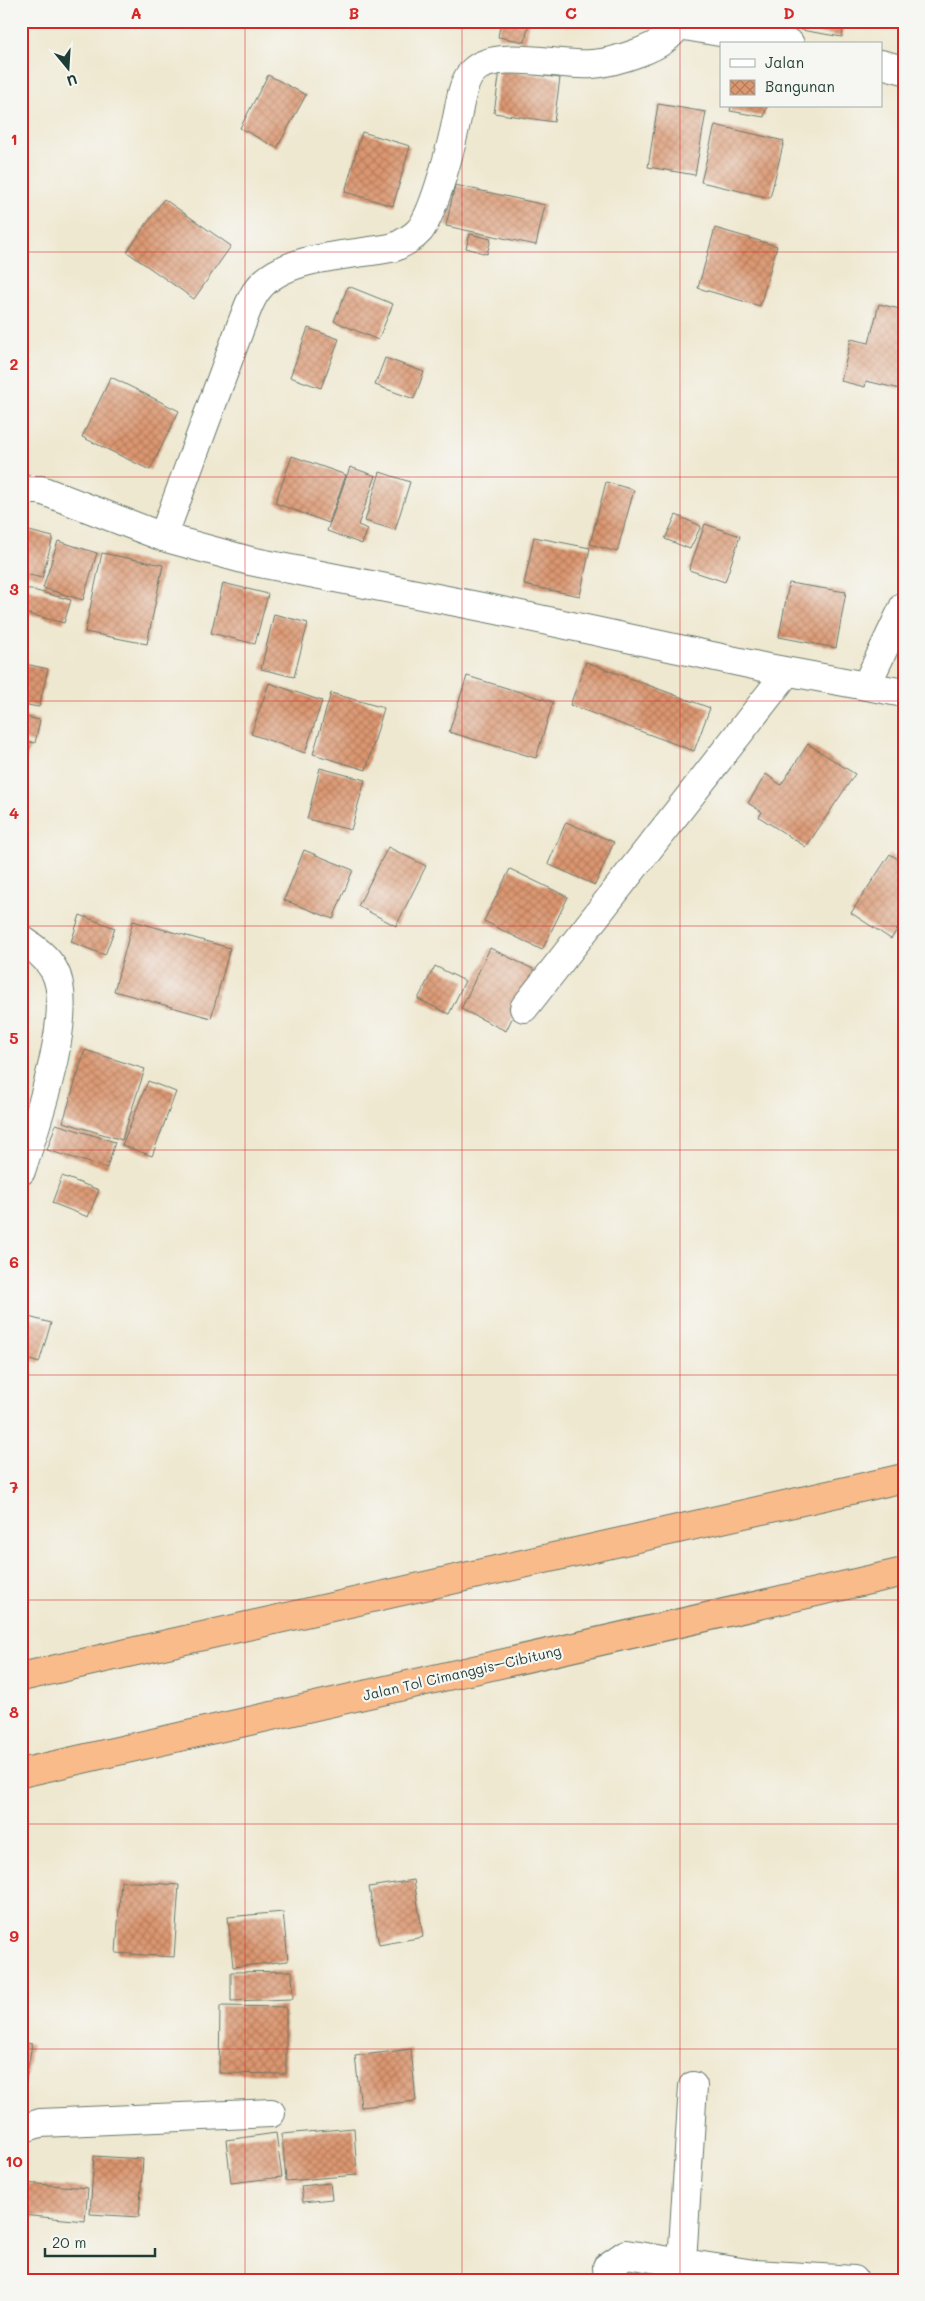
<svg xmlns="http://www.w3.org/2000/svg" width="925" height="2301" viewBox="0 0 925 2301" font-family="Mali,sans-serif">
  <defs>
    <pattern id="building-cross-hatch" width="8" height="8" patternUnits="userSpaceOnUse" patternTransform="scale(1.25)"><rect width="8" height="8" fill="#dc9670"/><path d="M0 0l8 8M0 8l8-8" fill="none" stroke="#b27c5d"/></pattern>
  </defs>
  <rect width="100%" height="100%" fill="#f6f6f2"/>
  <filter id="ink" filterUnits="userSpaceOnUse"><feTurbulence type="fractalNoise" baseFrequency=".02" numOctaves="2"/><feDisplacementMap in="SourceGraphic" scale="10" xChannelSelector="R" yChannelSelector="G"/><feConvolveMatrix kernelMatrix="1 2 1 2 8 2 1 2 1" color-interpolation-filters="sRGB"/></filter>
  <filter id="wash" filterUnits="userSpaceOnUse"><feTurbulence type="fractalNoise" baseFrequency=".0096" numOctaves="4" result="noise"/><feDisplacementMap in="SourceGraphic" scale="20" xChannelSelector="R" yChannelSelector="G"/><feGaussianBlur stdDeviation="1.12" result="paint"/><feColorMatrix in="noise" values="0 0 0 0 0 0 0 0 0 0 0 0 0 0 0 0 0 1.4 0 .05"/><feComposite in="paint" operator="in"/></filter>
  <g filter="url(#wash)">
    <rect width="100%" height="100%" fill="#efe8d0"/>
    <g id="blocks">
      <path fill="url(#building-cross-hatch)" d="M501,21H529L525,42L498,37Z
        M697,21H790L786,39Z
        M802,21H844L842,37L801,30Z
        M500,70L560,78L554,122L494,113Z
        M268,75L306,95L277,148L240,128Z
        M658,104L706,112L695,175L648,167Z
        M731,106H767L764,117L730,111Z
        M715,125L784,141L770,198L701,182Z
        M362,132L410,146L393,206L345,192Z
        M455,185L545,205L536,245L446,226Z
        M164,199L231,246L194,299L127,252Z
        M715,228L777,246L760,306L698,288Z
        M470,234L491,239L487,254L466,248Z
        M348,286L393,304L378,340L334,321Z
        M879,304L904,310V375L900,389L866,381L865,387L841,381L851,339L869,343Z
        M308,328L339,339L321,388L290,377Z
        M385,358L424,372L414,399L375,385Z
        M111,377L179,411L150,470L82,437Z
        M292,456L346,475L329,523L275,503Z
        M350,467L376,476L358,525L368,529L362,544L327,531Z
        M380,472L410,482L395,530L365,521Z
        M606,482L634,490L617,552L590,544Z
        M676,515L701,526L690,549L665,539Z
        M705,524L740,536L725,582L689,570Z
        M21,529L53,537L42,578L21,573Z
        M534,537L590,548L580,596L524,585Z
        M58,541L97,553L83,600L43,588Z
        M102,553L163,565L147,644L85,632Z
        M223,583L268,594L255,644L211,633Z
        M789,583L846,592L836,648L779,637Z
        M21,587L71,600L64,623L21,612Z
        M274,614L308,623L294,677L261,669Z
        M586,662L710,708L694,751L570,705Z
        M21,663L48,669L39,707L21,704Z
        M467,676L553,702L536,758L449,732Z
        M269,683L322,701L305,753L251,734Z
        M331,693L384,708L366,770L313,754Z
        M21,716L40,720L35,743L21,740Z
        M21,744L30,746L22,776H21Z
        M808,744L855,774L806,847L759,817L762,812L748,803L766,774L781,785Z
        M320,768L365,780L351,830L307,819Z
        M566,822L614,842L595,885L548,864Z
        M388,847L426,866L396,926L358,906Z
        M304,850L353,870L333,919L284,900Z
        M890,854L904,863V919L891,939L851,913Z
        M510,869L568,897L542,950L484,921Z
        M80,915L115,928L105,955L71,942Z
        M133,921L230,948L211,1018L114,991Z
        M490,948L535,970L506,1031L461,1009Z
        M435,966L465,981L449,1014L418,999Z
        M85,1050L145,1069L122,1140L63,1122Z
        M148,1081L176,1092L152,1156L122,1145Z
        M56,1124L115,1142L107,1168L47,1150Z
        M62,1176L99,1190L88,1217L52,1203Z
        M21,1315L51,1323L39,1363L21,1357Z
        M414,1880L423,1937L379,1945L369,1887Z
        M121,1881L179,1885L174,1957L116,1953Z
        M283,1912L288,1961L233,1967L228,1917Z
        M292,1971L293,1999L231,2001V1972Z
        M220,2006L286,2007V2074L219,2073Z
        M21,2042L32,2044L25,2085L21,2084Z
        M411,2049L416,2101L361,2107L355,2056Z
        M354,2128L357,2175L286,2181L282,2134Z
        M276,2133L282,2177L231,2183L226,2140Z
        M94,2156L143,2159L139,2217L90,2214Z
        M24,2183L88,2188L85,2221L21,2215Z
        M330,2183L332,2199L303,2202L301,2186Z"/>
    </g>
  </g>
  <g filter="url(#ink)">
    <use href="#blocks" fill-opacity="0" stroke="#68796b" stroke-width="1"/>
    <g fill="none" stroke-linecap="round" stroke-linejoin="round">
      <defs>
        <path id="minor" d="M679,25L790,44
          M881,64L904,70
          M21,490H41L163,537L250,561L497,610L763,667L904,693
          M163,537L243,320C247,310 251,297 258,289C285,254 354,256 395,247C405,242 413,238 420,230C435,210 452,144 457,118C460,104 462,82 473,71C495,48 562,67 592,64C609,63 624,58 640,52C658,45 671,38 681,21
          M866,686L904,606
          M21,939C34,948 46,956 54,970C77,1010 35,1128 21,1171
          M524,1008L787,672
          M21,2129L40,2123L271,2113
          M682,2263L693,2086
          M608,2280L607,2267L626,2254L754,2274L854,2280"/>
        <path id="highway" d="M21,1677L904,1478
          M21,1773L904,1572"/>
      </defs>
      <use href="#minor" stroke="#68796b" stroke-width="30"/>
      <use href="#highway" stroke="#68796b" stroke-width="30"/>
      <use href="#minor" stroke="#fff" stroke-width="28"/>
      <use href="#highway" stroke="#fabb8b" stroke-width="28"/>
    </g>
  </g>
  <path fill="none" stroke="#d62828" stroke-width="1" stroke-opacity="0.55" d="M245,21V2280M462,21V2280M680,21V2280M21,252H904M21,477H904M21,701H904M21,926H904M21,1150H904M21,1375H904M21,1600H904M21,1824H904M21,2049H904"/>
  <g text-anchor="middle" stroke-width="4.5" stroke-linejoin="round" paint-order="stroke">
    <g font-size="14" fill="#1f3d34" stroke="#f6f6f2">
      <text transform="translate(462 1673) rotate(-13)" y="5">Jalan Tol Cimanggis–Cibitung</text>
    </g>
  </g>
  <rect width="925" height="2301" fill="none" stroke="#f6f6f2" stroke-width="55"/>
  <rect x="720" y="42" width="162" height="65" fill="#f6f6f2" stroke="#a0aca6"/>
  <rect x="730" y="59" width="25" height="8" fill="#ffffff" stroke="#a0aca6"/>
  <text x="765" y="68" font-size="15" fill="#1f3d34">Jalan</text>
  <rect x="730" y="80" width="25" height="15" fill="url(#building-cross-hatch)" stroke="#a0aca6"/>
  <text x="765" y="92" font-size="15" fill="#1f3d34">Bangunan</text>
  <g transform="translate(68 68) rotate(162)" stroke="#f6f6f2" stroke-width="4" paint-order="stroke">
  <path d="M0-4L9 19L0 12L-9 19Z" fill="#1f3d34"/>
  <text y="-8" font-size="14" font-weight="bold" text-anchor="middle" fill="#1f3d34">U</text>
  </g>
  <path d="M45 2248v8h110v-8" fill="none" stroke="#1f3d34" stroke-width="2.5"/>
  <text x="52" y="2248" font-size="15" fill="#1f3d34" stroke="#f6f6f2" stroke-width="4" paint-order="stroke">20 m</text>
  <rect x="28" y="28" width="870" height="2246" fill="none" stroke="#d62828" stroke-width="2"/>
  <g font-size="16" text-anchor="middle" font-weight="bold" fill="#d62828">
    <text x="136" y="19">A</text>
    <text x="354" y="19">B</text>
    <text x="571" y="19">C</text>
    <text x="789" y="19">D</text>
    <text x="14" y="145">1</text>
    <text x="14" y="370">2</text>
    <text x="14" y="595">3</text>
    <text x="14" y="819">4</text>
    <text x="14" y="1044">5</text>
    <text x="14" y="1268">6</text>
    <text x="14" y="1493">7</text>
    <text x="14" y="1718">8</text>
    <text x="14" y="1942">9</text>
    <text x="14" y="2167">10</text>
  </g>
</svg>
